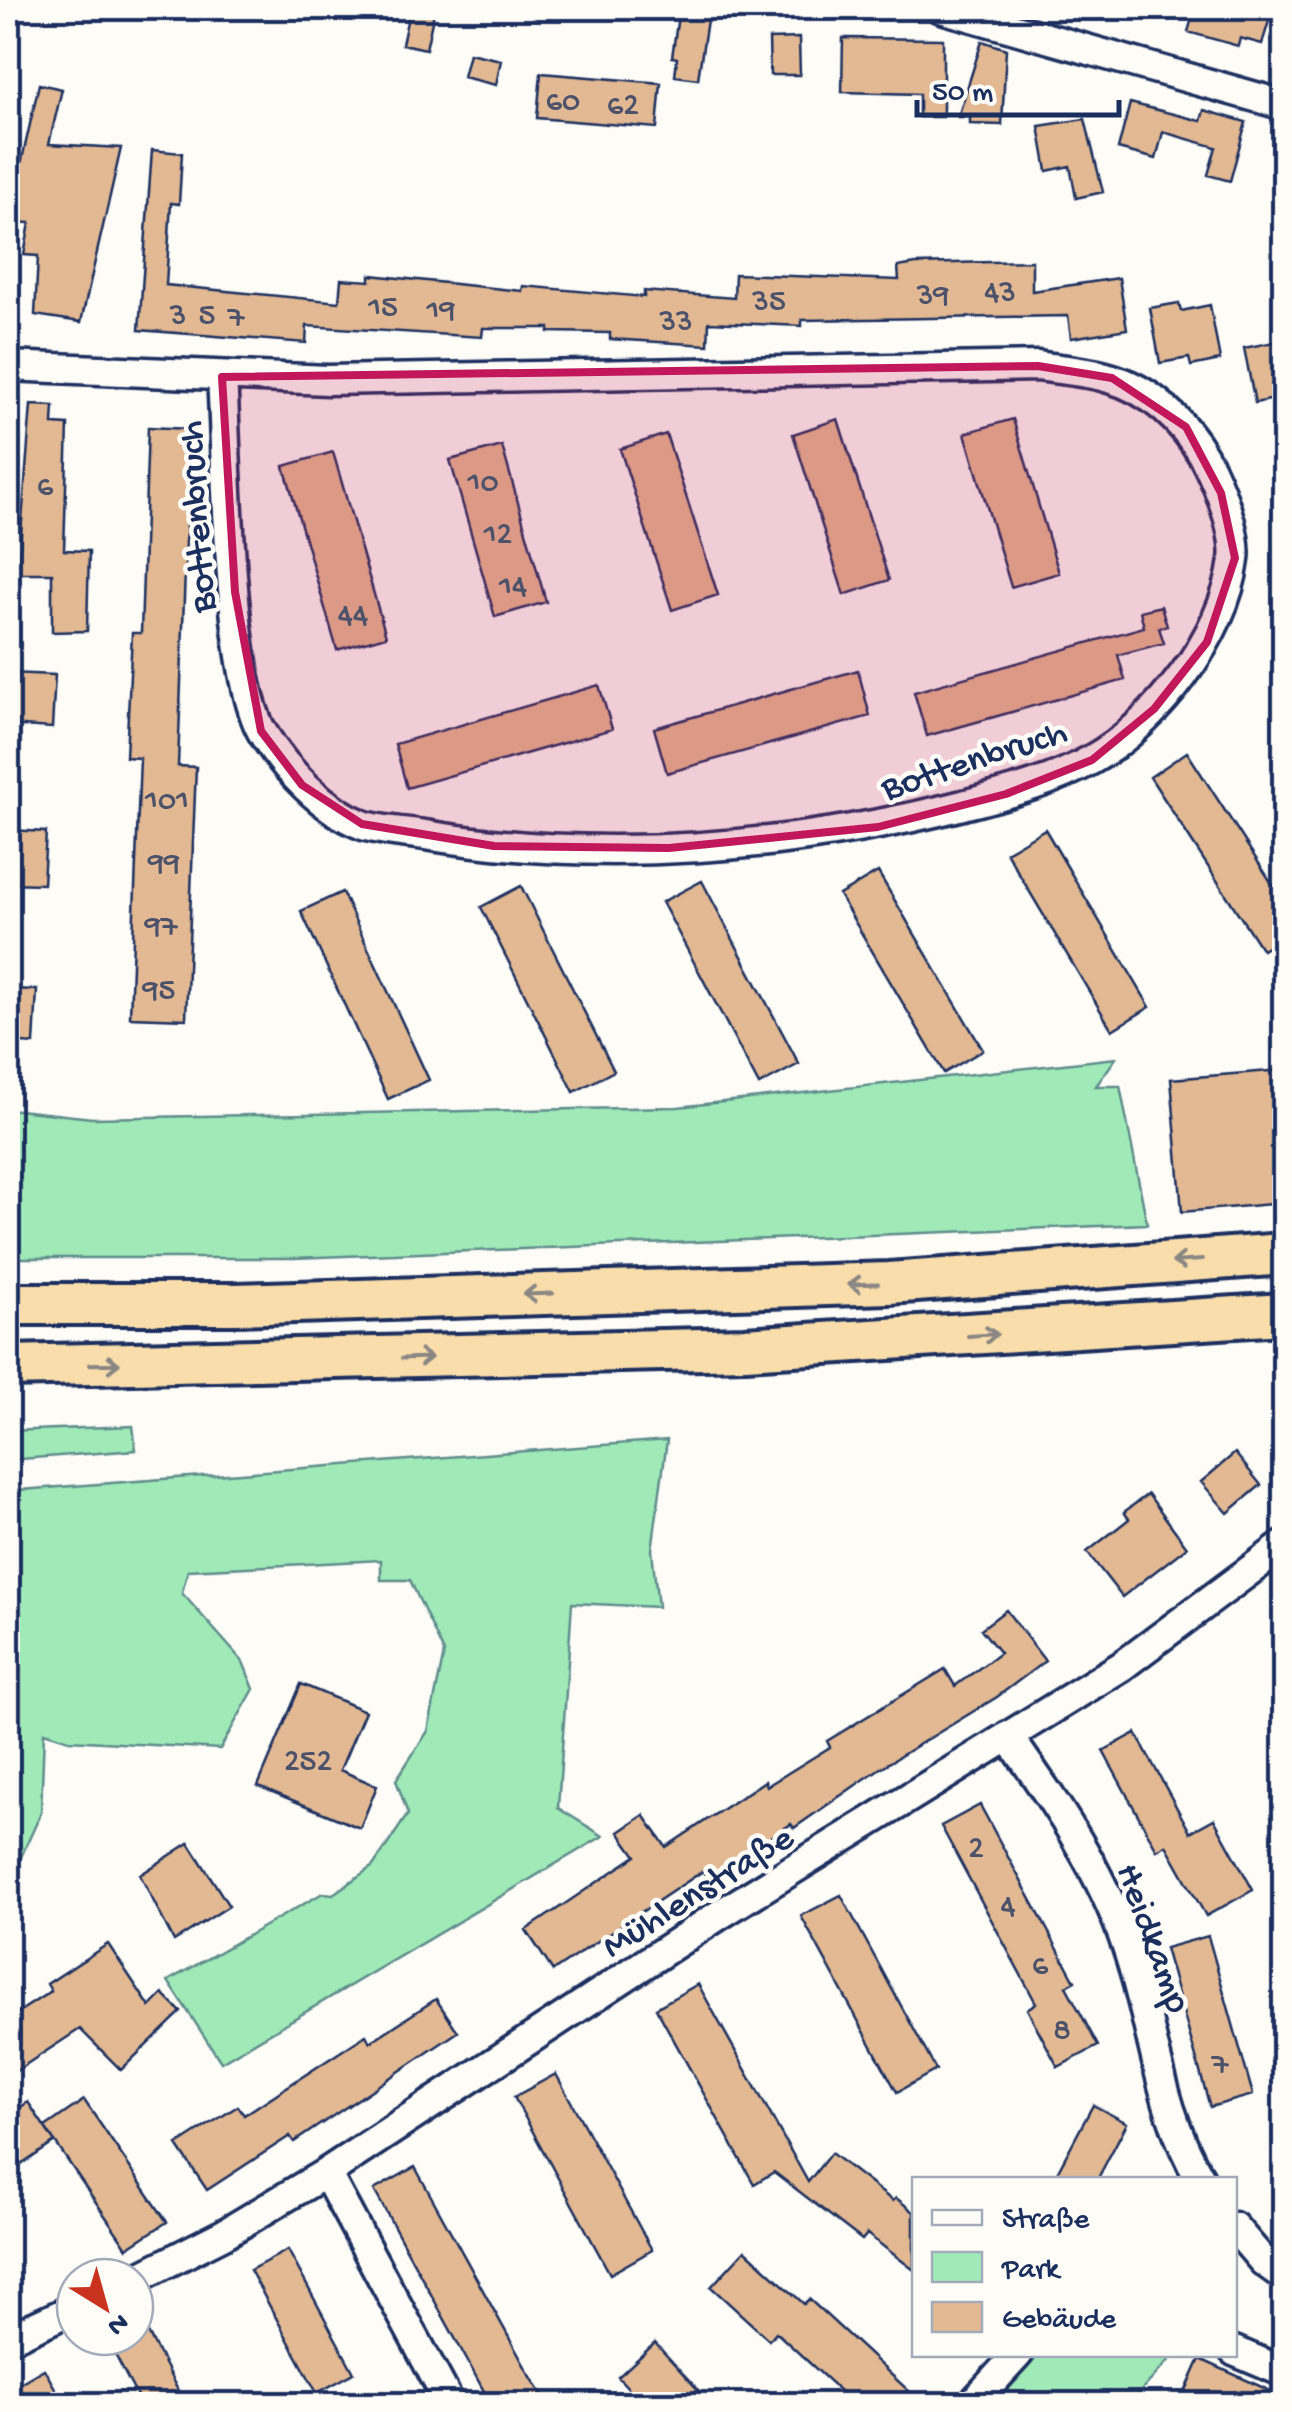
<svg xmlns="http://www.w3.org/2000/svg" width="1292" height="2412" viewBox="0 0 1292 2412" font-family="'Gochi Hand',sans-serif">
  <rect width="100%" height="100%" fill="#fdfcf7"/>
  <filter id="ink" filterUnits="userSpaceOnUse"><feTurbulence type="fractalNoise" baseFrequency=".01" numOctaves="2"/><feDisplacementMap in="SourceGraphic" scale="20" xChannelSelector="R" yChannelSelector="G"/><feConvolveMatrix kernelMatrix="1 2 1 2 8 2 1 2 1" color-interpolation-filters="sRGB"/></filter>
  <g filter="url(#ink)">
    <path fill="#a0eab8" stroke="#5e8c8b" stroke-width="2.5" d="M1116,1058L1096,1086H1120L1147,1224L294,1258H8V1109L92,1118L678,1107Z
      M133,1426L136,1450L8,1460V1431Z
      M667,1440L652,1550L658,1607L572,1603L558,1808L603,1836L221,2062L168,1981L323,1893L333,1894L373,1866L408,1814L396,1780L428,1731L444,1653L410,1580H381V1560L188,1570L182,1593L243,1662L254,1689L220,1749L69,1740L44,1732L41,1813L8,1886V1491Z
      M1040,2354H1174V2355L1129,2404H995Z"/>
    <path fill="#e2b992" stroke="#1b2f5e" stroke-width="2.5" d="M410,8H435L426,49L402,44Z
      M1195,8H1273L1262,44L1240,38L1238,46L1188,32Z
      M678,16L707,20L698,79L675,76L677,58L672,57Z
      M799,38L800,75H770L769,39Z
      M843,38L943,39V117H919V94L842,92Z
      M982,41L1006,49L1002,125L970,124V117H958Z
      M469,53L501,60L496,85L463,77Z
      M541,73L661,83L657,128L537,118Z
      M39,84L62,89L49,144L121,148L81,322L35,315L38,256L24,255L30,223L8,222Z
      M1130,103L1201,121L1204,110L1246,122L1230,181L1208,175L1216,147L1163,132L1156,159L1118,149Z
      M1085,119L1103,192L1076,198L1070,166L1047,171L1039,126Z
      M152,150L182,153L179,204L171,203L166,285L339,302L341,279L370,281V275L522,291L523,286L644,297V291L734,298L735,274L899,280L898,267L916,264L1032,261V291L1119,278L1127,329L1071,338L1068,316L802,320V326L709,322L708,345L610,339V333L549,332V328H483L482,337L307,326L306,343L139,330Z
      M1179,303L1181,311L1210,305L1220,360L1191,366L1189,358L1160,363L1150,308Z
      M1284,340V397L1255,403L1244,348Z
      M31,405L54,406L53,424L68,425L64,550L89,551L87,631L52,632V573H18Z
      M838,419L889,580L844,595L793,434Z
      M1013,419L1059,573L1011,587L965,433Z
      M148,427L190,429L178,766L196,767L186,1019L130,1017L140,758L126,757L132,633H141Z
      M666,434L718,595L672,610L620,449Z
      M502,446L546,602L495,617L450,460Z
      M333,452L386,636L337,650L284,466Z
      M1161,606L1167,626L1159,628L1164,643L1118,655L1125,680L927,736L914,692L1144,627L1140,611Z
      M858,670L870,716L667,773L654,728Z
      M8,673L55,675L52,728L8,725Z
      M599,685L612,729L407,788L395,744Z
      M1187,752L1284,902V936L1262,950L1150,777Z
      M1045,829L1150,1007L1112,1030L1006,852Z
      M8,830L46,832L43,884L8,883Z
      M878,872L983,1050L944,1073L839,895Z
      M702,881L799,1064L759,1085L662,902Z
      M521,886L614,1071L574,1092L481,907Z
      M342,892L429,1080L388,1099L301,911Z
      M8,989L37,990L34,1044L8,1042Z
      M1284,1070V1203L1182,1212L1171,1079Z
      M1235,1453L1261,1485L1228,1513L1201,1482Z
      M1148,1494L1187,1547L1122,1597L1087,1552L1129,1519L1124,1512Z
      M1006,1610L1045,1661L997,1697L879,1769L794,1828L791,1824L709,1879L703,1871L553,1971L526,1930L636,1856L619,1832L644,1815L666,1847L765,1781L767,1786L830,1747L827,1741L945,1669L955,1686L1000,1653L981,1629Z
      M301,1684L365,1711L340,1770L377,1786L360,1828L258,1786Z
      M1136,1733L1190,1832L1214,1819L1253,1890L1206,1916L1166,1845L1157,1850L1103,1751Z
      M980,1805L1075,1981L1066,1986L1098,2046L1058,2067L1027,2009L1036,2003L941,1826Z
      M189,1843L229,1906L174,1941L140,1875Z
      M841,1895L936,2070L897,2092L801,1916Z
      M1208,1936L1253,2095L1210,2107L1165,1948Z
      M108,1944L150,2007L163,1994L181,2012L121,2070L80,2029L16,2071L8,2058V2019L51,1991L47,1984Z
      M698,1984L808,2182L831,2153L893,2201L896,2198L914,2212V2270L867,2234L862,2240L774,2172L754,2184L656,2008Z
      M436,1999L458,2032L294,2142L290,2136L207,2190L177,2145L238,2106L244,2115L366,2035L370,2042Z
      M556,2074L652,2250L610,2274L514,2097Z
      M84,2100L167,2222L127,2248L55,2142L8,2174V2116L28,2102L54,2141L45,2127Z
      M1093,2105L1127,2123L1097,2180H1053Z
      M415,2167L528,2372L548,2404H491L374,2190Z
      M288,2250L354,2373L317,2393L250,2270Z
      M745,2250L804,2304L809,2299L923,2404H854L776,2332L769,2340L711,2287Z
      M145,2327L185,2404H141L110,2345L135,2337Z
      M655,2343L711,2404H643L618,2377Z
      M1200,2359L1284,2397V2404H1198L1183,2397Z
      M44,2369L64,2404H8V2390Z"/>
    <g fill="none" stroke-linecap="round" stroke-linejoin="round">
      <defs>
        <path id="minor" d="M941,8L1284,105
          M8,366L328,380L1038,366C1061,370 1087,371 1109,378C1150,389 1184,422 1204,457C1217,481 1238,532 1234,560C1225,635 1156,724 1091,760C1053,782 1005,794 963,805C792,849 600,864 425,835C406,832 381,831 363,825C322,809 286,770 264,735C227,677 227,454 222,377
          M1008,1736C1055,1802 1101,1869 1127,1947C1153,2022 1159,2112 1201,2180
          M326,2173L450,2404
          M1234,2227L1263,2261L1284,2276
          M135,2279L224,2234L326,2173L719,1915L1122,1666L1284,1545
          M8,2339L75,2308
          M1234,2351L1284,2372
          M972,2404L1018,2354"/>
        <path id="highway" d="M8,1304H235L889,1283L1284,1254
          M8,1366L745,1348L1284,1314"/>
      </defs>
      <use href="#minor" stroke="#1b2f5e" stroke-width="35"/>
      <use href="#highway" stroke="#1b2f5e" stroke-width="48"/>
      <use href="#minor" stroke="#fdfcf7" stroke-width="28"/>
      <use href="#highway" stroke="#f9deab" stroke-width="40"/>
    </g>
    <defs><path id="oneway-shaft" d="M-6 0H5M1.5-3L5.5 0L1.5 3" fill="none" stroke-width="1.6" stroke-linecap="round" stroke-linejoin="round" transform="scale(2.5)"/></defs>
    <g stroke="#8a8684">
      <use href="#oneway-shaft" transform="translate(1187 1261) rotate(176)"/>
      <use href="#oneway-shaft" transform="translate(863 1284) rotate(178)"/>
      <use href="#oneway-shaft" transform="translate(538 1294) rotate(178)"/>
      <use href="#oneway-shaft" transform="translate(983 1335) rotate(-4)"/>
      <use href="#oneway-shaft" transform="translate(417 1358) rotate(-2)"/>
      <use href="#oneway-shaft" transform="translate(105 1364) rotate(-1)"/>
    </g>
  </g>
  <path fill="#c2185b" fill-opacity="0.2" stroke="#c2185b" stroke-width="8" stroke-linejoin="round" d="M1038,366L1112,378L1186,427L1221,493L1235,558L1207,642L1154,709L1092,760L1006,794L878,827L669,848L494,846L362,824L302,785L261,731L235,592L222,377Z"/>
  <g text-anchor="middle" stroke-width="9" stroke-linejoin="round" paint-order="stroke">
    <g font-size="32" fill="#4d526b">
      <text x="563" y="109">60</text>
      <text x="623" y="113">62</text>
      <text x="1000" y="300">43</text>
      <text x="933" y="303">39</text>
      <text x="769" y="309">35</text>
      <text x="383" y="315">15</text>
      <text x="441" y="318">19</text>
      <text x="178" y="323">3</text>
      <text x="207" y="323">5</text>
      <text x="236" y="325">7</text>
      <text x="676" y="329">33</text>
      <text x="483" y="490">10</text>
      <text x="45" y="494">6</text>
      <text x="498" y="542">12</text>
      <text x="513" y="594">14</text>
      <text x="353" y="623">44</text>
      <text x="167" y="808">101</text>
      <text x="164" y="871">99</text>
      <text x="161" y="934">97</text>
      <text x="159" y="998">95</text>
      <text x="308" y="1769">252</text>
      <text x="976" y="1856">2</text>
      <text x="1008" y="1914">4</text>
      <text x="1040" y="1973">6</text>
      <text x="1062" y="2038">8</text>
      <text x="1220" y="2072">7</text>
    </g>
    <g font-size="38" fill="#1b2f5e" stroke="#fdfcf7">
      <text transform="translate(194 517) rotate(-94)" y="13">Bottenbruch</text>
      <text transform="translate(973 757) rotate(-18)" y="13">Bottenbruch</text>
      <text transform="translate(696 1889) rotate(-32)" y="13">Mühlenstraße</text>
      <text transform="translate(1156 1937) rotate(70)" y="13">Heidkamp</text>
    </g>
  </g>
  <rect width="1292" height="2412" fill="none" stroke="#fdfcf7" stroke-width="40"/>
  <rect x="20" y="20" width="1252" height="2372" fill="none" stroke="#1b2f5e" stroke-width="4" filter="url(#ink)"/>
  <rect x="912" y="2177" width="325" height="180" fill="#fdfcf7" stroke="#a3aaba" stroke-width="2.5"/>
  <rect x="932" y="2210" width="50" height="15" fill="#fdfcf7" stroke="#a3aaba" stroke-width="2.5"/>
  <text x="1002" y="2227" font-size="30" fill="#1b2f5e">Straße</text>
  <rect x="932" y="2252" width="50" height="30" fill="#a0eab8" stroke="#a3aaba" stroke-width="2.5"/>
  <text x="1002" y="2277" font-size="30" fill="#1b2f5e">Park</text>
  <rect x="932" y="2302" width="50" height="30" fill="#e2b992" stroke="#a3aaba" stroke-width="2.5"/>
  <text x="1002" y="2327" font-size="30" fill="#1b2f5e">Gebäude</text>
  <g transform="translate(105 2307) rotate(143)"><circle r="48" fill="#fdfcf7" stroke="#a3aaba" stroke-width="2.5"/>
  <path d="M0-8L18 38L0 25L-18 38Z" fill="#c8321e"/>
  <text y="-15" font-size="28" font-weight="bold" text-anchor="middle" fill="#1b2f5e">N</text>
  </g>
  <path d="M917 100v15h202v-15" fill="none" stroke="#1b2f5e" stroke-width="5"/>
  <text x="932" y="100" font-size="30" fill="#1b2f5e" stroke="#fdfcf7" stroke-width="8" paint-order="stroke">50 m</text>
</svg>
